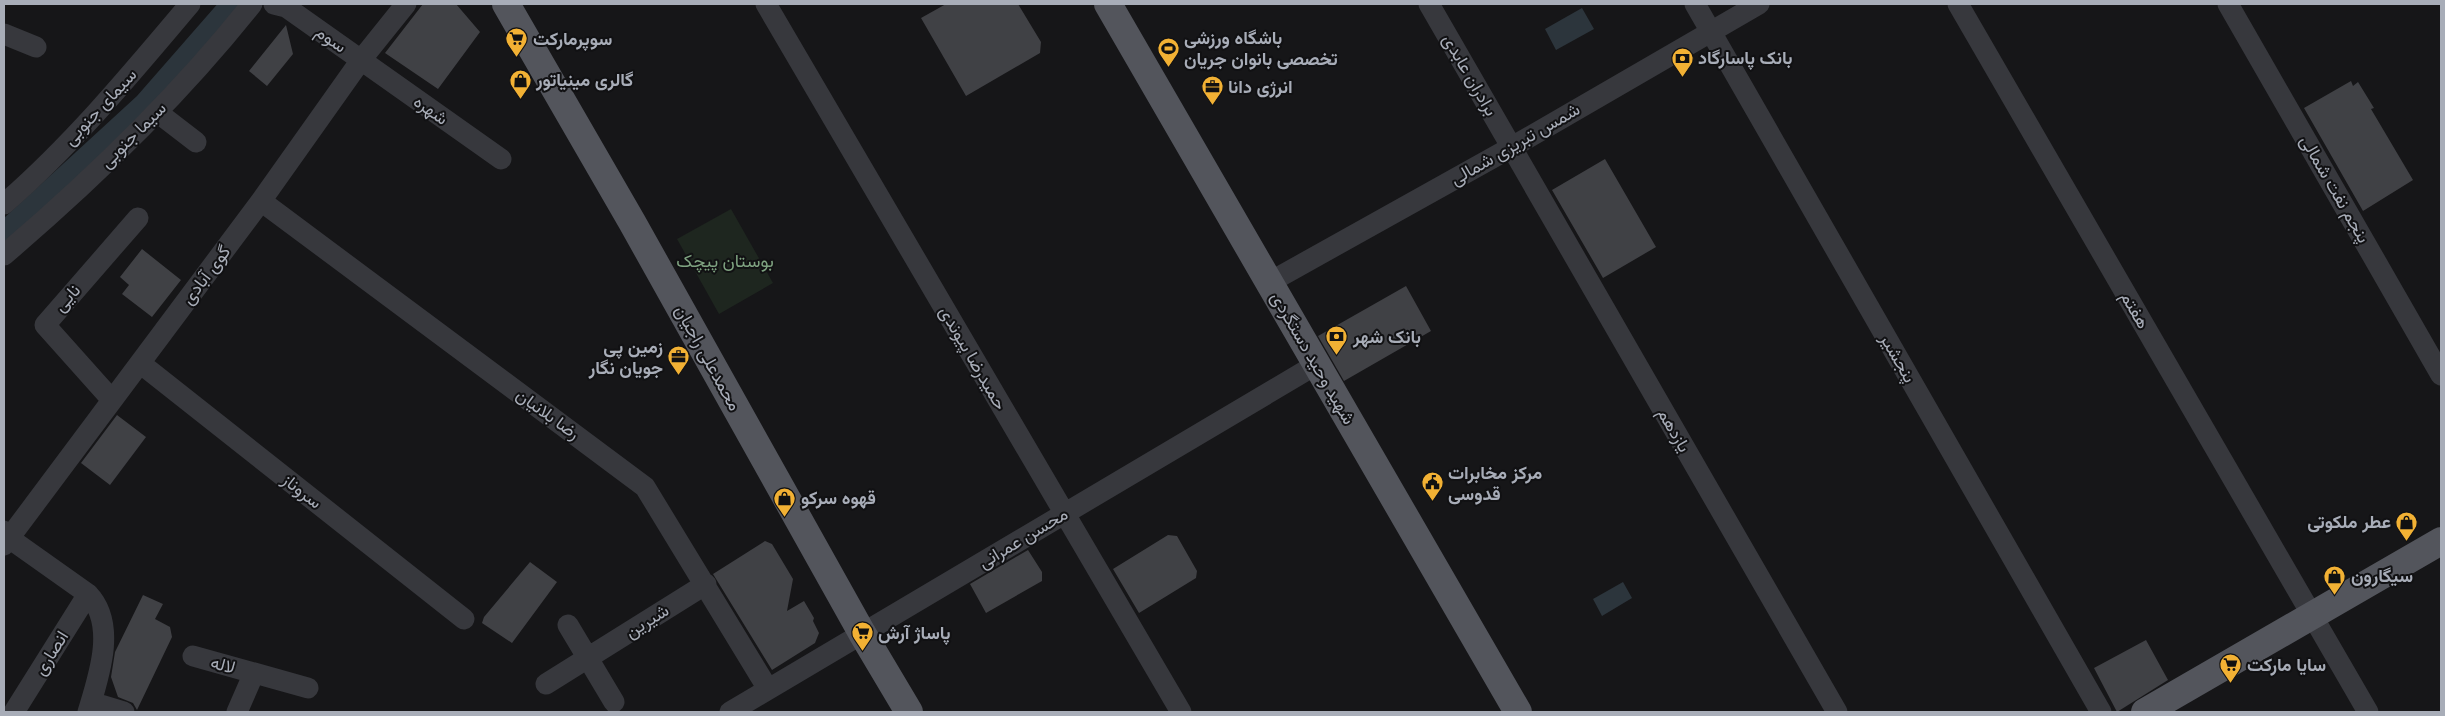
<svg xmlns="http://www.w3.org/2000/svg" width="2445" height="716" viewBox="0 0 2445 716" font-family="Karla,Vazirmatn,sans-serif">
  <rect width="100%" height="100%" fill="#161618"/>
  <path fill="#1e261f" d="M731,209L773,283L719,314L677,239Z"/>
  <path fill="#2c353c" d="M1582,8L1594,29L1556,50L1545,29Z
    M1623,582L1632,598L1602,616L1593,599Z"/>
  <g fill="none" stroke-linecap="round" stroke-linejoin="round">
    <path stroke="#2c353c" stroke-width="31" d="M4,239L148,107L238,4"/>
  </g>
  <path fill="#404145" d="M423,4H456L480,32L438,89L385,53Z
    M946,4H1018L1041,42L1040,53L966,96L921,18Z
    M286,25L293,54L267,86L249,71Z
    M2351,81L2353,86L2358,82L2374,108L2371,109L2413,180L2363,211L2304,108Z
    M1605,159L1656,247L1603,278L1552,190Z
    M142,249L181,280L152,317L122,294L129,285L120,277Z
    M1406,286L1431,331L1344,381L1318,336Z
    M117,415L146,437L110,485L81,463Z
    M1168,535L1177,536L1197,571L1196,578L1139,613L1113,569Z
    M765,541L772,544L793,579L787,611L804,601L814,618L813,621L819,633L815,643L772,670L713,574Z
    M1028,550L1042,572V581L986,613L970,584Z
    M530,562L557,582L512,643L482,623L484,617Z
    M143,595L163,604L155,619L170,627L172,637L137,710L133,703L118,697L111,677L115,652Z
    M2146,640L2168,680L2117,712L2094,668Z"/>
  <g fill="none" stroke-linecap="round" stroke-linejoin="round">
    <path stroke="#37383d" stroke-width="21" d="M274,4L286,7L501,159
      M766,4L1181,712
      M1429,4L1837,712
      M1695,4L2101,712
      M1958,4L2368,712
      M2228,4L2441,375
      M4,34L36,47
      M157,112L196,142
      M261,201L645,487L768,689
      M4,204C73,144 131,74 190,4
      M4,255C93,179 179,96 252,4
      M1270,282L1512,147L1759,4
      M140,363L464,619
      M112,400L45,325L138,218
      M4,531L9,538L88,594C117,624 99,676 88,712
      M4,545L261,201L361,60L406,4
      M568,625L614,702
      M193,656L308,688
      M546,684L706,584
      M91,702L124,712
      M14,712L88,594
      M237,712L254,673
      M730,712L1317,364"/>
    <path stroke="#53555c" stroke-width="28" d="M506,4L632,222L862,633L909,712
      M1108,4L1518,712
      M2145,712L2441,541"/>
  </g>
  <defs>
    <symbol id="supermarket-pin" viewBox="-11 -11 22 30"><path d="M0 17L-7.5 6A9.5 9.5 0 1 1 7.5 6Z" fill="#f2b134" stroke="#111113"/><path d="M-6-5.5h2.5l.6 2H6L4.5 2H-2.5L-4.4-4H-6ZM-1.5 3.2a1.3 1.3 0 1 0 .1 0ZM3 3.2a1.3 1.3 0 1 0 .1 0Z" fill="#111"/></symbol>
    <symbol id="stadium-pin" viewBox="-11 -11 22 30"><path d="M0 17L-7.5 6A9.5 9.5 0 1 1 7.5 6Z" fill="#f2b134" stroke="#111113"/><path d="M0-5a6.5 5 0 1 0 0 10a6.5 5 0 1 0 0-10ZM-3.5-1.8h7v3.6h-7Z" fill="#111"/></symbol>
    <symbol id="bank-pin" viewBox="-11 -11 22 30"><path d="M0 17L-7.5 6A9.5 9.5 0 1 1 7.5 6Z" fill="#f2b134" stroke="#111113"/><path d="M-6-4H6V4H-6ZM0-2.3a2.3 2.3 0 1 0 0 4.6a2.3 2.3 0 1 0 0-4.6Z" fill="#111"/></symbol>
    <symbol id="shop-pin" viewBox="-11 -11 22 30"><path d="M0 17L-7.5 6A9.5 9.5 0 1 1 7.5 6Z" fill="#f2b134" stroke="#111113"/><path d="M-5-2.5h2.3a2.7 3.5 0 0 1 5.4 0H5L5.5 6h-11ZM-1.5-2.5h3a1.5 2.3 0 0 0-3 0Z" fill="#111"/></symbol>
    <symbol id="office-pin" viewBox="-11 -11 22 30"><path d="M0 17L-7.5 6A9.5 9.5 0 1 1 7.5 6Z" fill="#f2b134" stroke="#111113"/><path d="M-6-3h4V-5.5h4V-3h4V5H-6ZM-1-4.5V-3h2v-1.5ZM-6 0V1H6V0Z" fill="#111"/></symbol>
    <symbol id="civic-pin" viewBox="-11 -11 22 30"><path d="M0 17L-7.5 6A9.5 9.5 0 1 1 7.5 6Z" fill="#f2b134" stroke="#111113"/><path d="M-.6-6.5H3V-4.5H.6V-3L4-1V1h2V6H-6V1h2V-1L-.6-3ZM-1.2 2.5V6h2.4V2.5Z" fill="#111"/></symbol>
  </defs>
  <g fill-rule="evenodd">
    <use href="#supermarket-pin" x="504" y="26" width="25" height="34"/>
    <use href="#stadium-pin" x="1156" y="36" width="25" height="34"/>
    <use href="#bank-pin" x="1670" y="46" width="25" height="34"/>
    <use href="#shop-pin" x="508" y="68" width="25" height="34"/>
    <use href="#office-pin" x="1200" y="74" width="25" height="34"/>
    <use href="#bank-pin" x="1324" y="324" width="25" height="34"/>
    <use href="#office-pin" x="666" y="344" width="25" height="34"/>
    <use href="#civic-pin" x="1420" y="470" width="25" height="34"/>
    <use href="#shop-pin" x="772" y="486" width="25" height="34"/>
    <use href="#shop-pin" x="2394" y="510" width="25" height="34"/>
    <use href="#shop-pin" x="2322" y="564" width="25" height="34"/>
    <use href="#supermarket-pin" x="850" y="620" width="25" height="34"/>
    <use href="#supermarket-pin" x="2218" y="652" width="25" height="34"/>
  </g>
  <g text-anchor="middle" stroke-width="4" stroke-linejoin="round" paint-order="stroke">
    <g font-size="18" font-weight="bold" fill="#a8adb8" stroke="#111113" text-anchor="start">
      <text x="1184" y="44">باشگاه ورزشی<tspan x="1184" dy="21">تخصصی بانوان جریان</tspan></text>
      <text x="533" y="45">سوپرمارکت</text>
      <text x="1698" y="64">بانک پاسارگاد</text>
      <text x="536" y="86">گالری مینیاتور</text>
      <text x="1228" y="93">انرژی دانا</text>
      <text x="1353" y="343">بانک شهر</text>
      <text x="663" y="353" text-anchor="end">زمین پی<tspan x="663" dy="21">جویان نگار</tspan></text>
      <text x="1448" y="479">مرکز مخابرات<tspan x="1448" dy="21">قدوسی</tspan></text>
      <text x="801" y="504">قهوه سرکو</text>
      <text x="2391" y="528" text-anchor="end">عطر ملکوتی</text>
      <text x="2351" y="582">سیگارون</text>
      <text x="878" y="639">پاساژ آرش</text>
      <text x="2247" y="671">سایا مارکت</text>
    </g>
    <g font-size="18" fill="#a8adb8" stroke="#111113">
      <text transform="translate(331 39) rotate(35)" y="6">سوم</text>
      <text transform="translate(1470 75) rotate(60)" y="6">برادران عابدی</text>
      <text transform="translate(100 107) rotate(-47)" y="6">سیمای جنوبی</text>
      <text transform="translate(431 110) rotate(35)" y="6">شهره</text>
      <text transform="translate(133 135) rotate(-45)" y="6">سیما جنوبی</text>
      <text transform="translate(1515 144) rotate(-30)" y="6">شمس تبریزی شمالی</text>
      <text transform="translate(2335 189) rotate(60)" y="6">پنجم نفت شمالی</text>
      <text transform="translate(206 275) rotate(-53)" y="6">گوی آبادی</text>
      <text transform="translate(67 298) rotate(-48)" y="6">نایی</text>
      <text transform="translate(2135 310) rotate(60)" y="6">هفتم</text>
      <text transform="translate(708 358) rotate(61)" y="6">محمدعلی راجیان</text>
      <text transform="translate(973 358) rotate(60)" y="6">حمیدرضا پیوندی</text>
      <text transform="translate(1313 358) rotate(60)" y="6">شهید وحید دستگردی</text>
      <text transform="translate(1898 358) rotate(60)" y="6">پنجشیر</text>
      <text transform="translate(548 414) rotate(36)" y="6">رضا بلانیان</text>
      <text transform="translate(1674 430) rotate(60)" y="6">یازدهم</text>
      <text transform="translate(302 491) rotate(38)" y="6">سروناز</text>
      <text transform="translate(1023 538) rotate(-31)" y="6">محسن عمرانی</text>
      <text transform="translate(647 621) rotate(-32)" y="6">شیرین</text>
      <text transform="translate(51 653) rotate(-58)" y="6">انصاری</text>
      <text transform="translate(223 665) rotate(15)" y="6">لاله</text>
    </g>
    <g font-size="18" fill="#7fa381" stroke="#111113">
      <text x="725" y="267">بوستان پیچک</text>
    </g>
  </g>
  <rect width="2445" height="716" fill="none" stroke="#a8adb8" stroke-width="10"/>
</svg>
